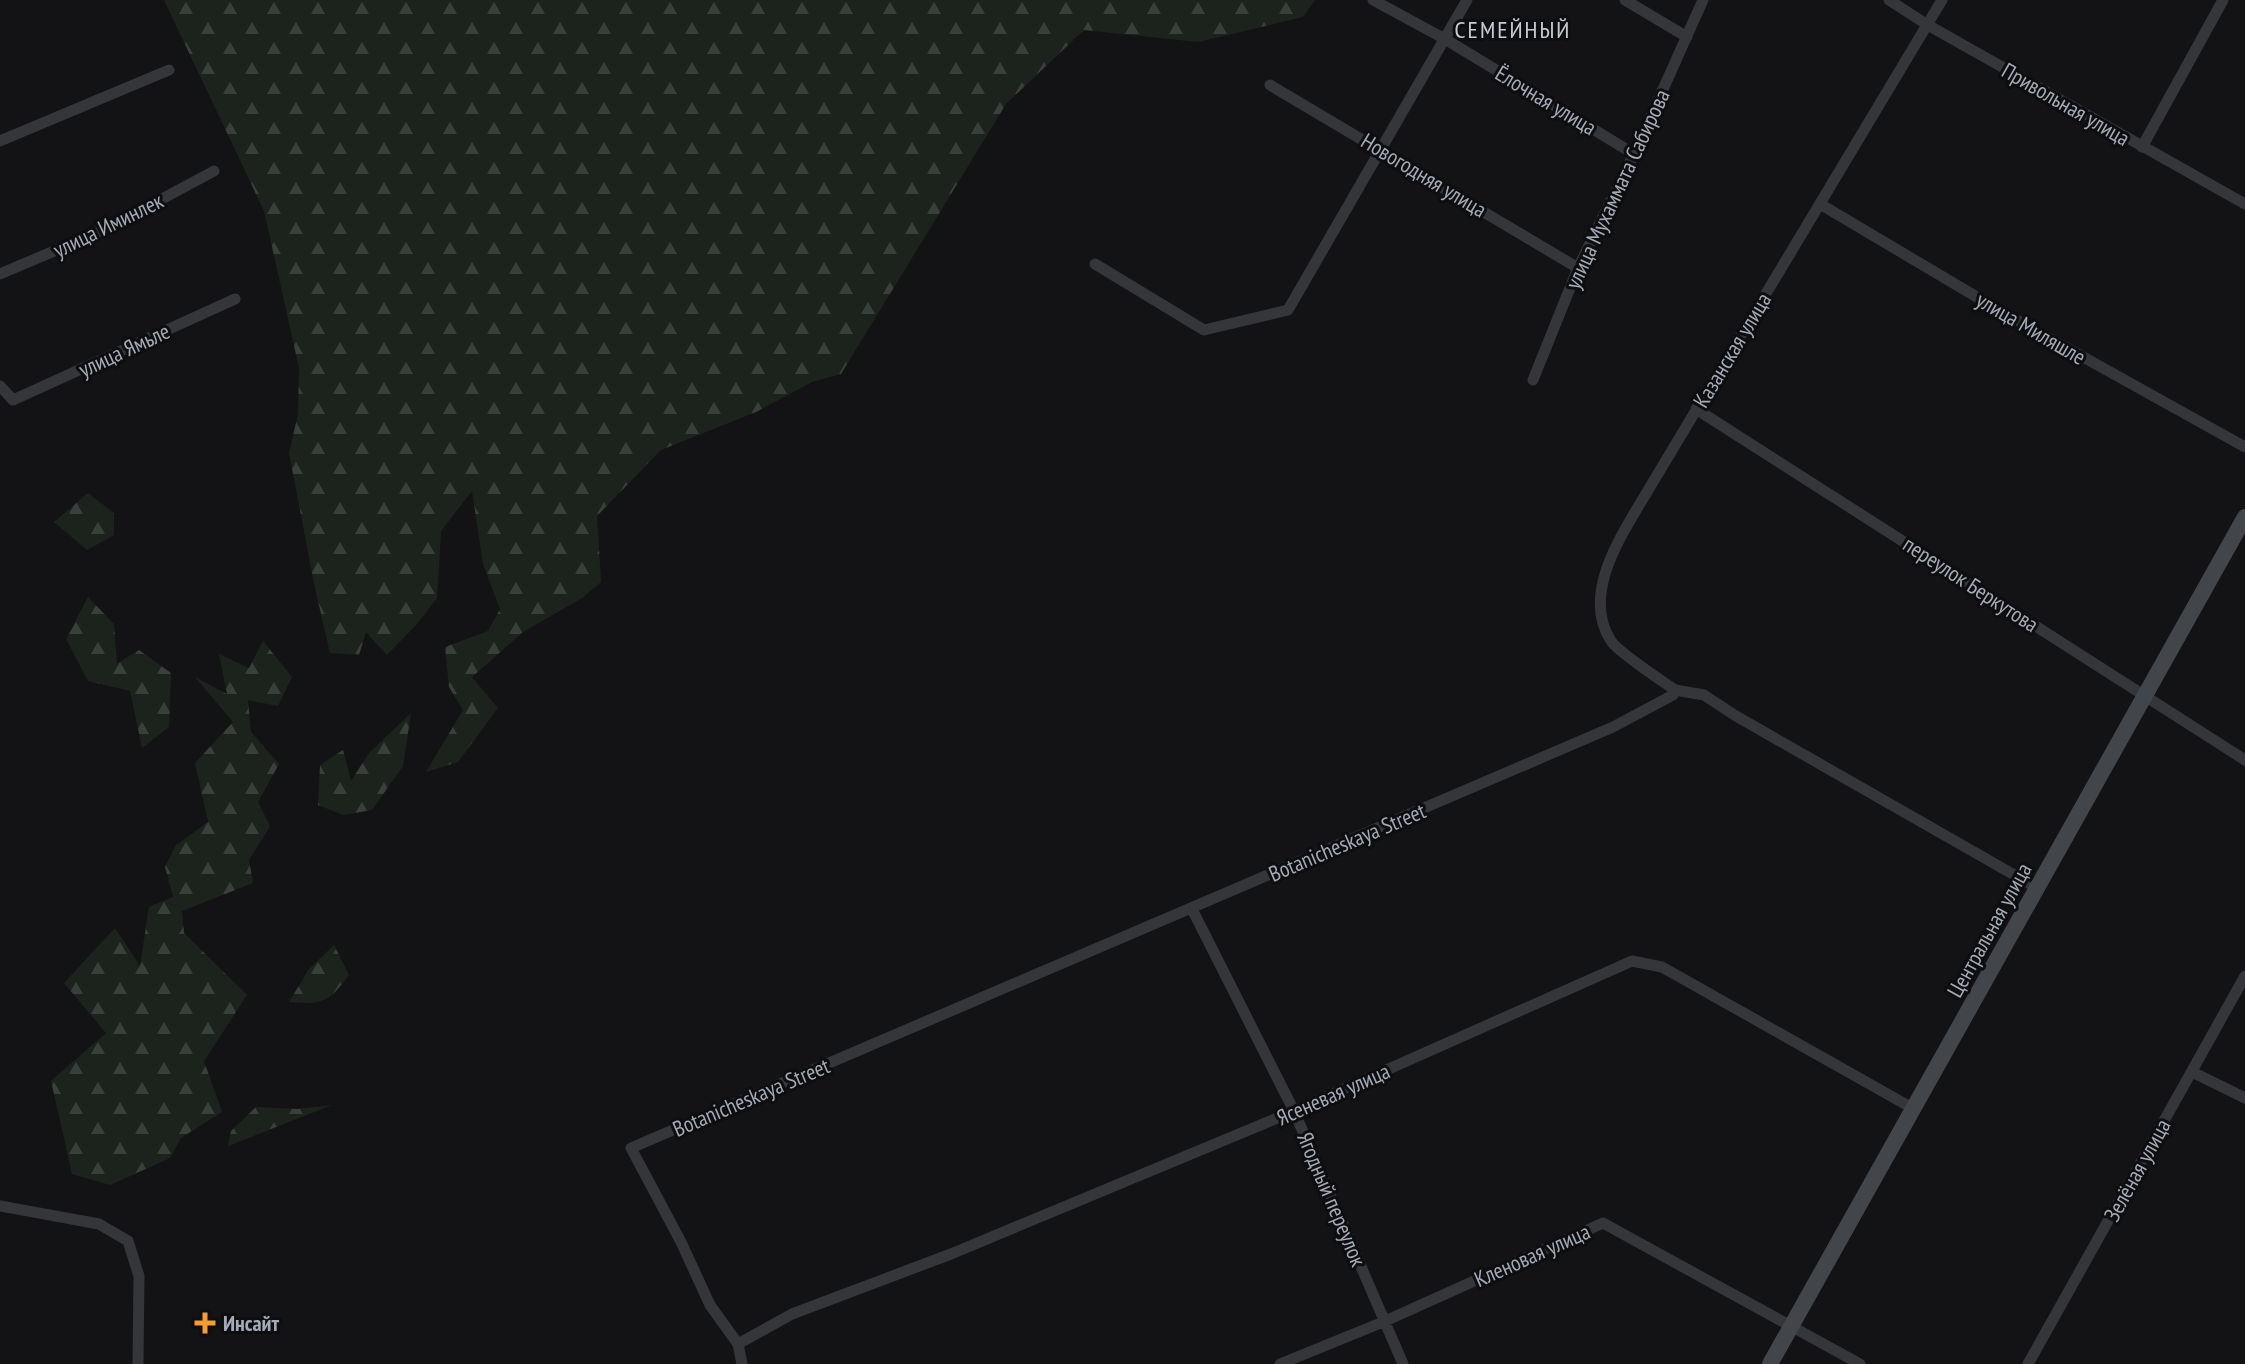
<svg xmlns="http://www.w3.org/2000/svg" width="2245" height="1364" viewBox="0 0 2245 1364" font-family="'PT Sans Narrow',sans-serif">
  <defs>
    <pattern id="forest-firs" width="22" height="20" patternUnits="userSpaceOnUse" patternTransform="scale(2)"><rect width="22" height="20" fill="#1b231c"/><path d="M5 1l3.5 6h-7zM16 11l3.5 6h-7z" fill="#39403b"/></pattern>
  </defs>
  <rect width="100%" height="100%" fill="#131315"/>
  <path fill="url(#forest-firs)" d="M164,0H1315L1303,17L1198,42L1084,30L1006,104L841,374L812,382L756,412L661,450L597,516L601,582L582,598L523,632L472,677L498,708L458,762L426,772L463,710L449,687L445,647L488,631L500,609L483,564L472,491L441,531L437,598L417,624L387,655L366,632L359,655L330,653L315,588L289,453L298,414L299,368L264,211Z
    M88,493L114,513V535L87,550L54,522Z
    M88,597L114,624L117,664L139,650L171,673L169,727L142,748L130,691L88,681L66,639Z
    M263,641L292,677L278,706L248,700L251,732L279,764L258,802L270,826L249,860L253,883L182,911L184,933L247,995L204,1061L222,1112L181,1138L170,1158L110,1185L72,1174L51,1081L106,1033L64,983L115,928L140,966L149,907L173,897L165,867L176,845L208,822L195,763L233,722L195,677L227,694L219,654L249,668Z
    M411,713L403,766L372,810L343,815L318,805L320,765L343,750L351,781L369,753Z
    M334,945L349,975C329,1002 323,1005 289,1002L309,969Z
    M332,1105L228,1146L231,1131L256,1107L297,1109Z"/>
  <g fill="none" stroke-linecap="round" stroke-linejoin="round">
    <path stroke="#34363a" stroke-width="11" d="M1373,0L1445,39L1634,154
      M1625,0L1687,37
      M1889,0L1926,24L2245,204
      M1270,85L1578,268
      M0,141L169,70
      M2142,147L2223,0
      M1820,204L1997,309L2245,447
      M1095,264L1204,330L1288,310L1467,0
      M0,274L106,229L214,171
      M1533,380L1578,268L1634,154L1703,0
      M0,386L13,400L235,299
      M1696,409L2245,760
      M1675,690C1661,680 1619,653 1611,641C1583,598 1616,544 1638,507L1942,0
      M1192,909L1294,1111L1403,1364
      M2192,1072L2245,1098
      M0,1206L99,1224L128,1241L139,1276L138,1364
      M738,1344L792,1314L951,1254L1294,1111L1632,961L1662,967L1914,1109
      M742,1364L738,1344L710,1305L681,1242L631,1148L1613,727L1673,695L1675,690L1704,695L1736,716L2037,888
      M1280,1364L1383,1322L1603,1223L1860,1364
      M2028,1364L2245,976"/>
    <path stroke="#42454a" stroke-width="16" d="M1770,1364L2245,517"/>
  </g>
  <path fill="#f79e2a" stroke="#0e0e10" stroke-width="3" d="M201 1311h8v8h8v8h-8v8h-8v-8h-8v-8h8z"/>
  <g text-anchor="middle" stroke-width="6" stroke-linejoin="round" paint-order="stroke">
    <g font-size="22" fill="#a4abb6" stroke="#0e0e10">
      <text transform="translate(1546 100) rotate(31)" y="8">Ёлочная улица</text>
      <text transform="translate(2066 104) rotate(30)" y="8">Привольная улица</text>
      <text transform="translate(1424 175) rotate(31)" y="8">Новогодняя улица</text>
      <text transform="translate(1617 189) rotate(-65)" y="8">улица Мухаммата Сабирова</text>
      <text transform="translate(108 225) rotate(-26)" y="8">улица Иминлек</text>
      <text transform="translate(2031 328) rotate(30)" y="8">улица Миляшле</text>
      <text transform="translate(124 350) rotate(-25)" y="8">улица Ямьле</text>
      <text transform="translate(1732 350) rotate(-59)" y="8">Казанская улица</text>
      <text transform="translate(1971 584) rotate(33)" y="8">переулок Беркутова</text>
      <text transform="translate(1347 842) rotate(-23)" y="8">Botanicheskaya Street</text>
      <text transform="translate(1989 930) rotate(-61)" y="8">Центральная улица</text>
      <text transform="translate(1333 1094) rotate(-24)" y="8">Ясеневая улица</text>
      <text transform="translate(751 1097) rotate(-23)" y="8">Botanicheskaya Street</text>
      <text transform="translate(2137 1170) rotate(-61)" y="8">Зелёная улица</text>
      <text transform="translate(1332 1199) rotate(67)" y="8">Ягодный переулок</text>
      <text transform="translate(1532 1255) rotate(-24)" y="8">Кленовая улица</text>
    </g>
    <g font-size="22" font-weight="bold" fill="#a4abb6" stroke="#0e0e10" text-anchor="start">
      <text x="223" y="1331">Инсайт</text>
    </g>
    <g font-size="24" letter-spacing="2" fill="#c6cad2" stroke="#0e0e10">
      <text x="1513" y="38">СЕМЕЙНЫЙ</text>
    </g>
  </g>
</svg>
